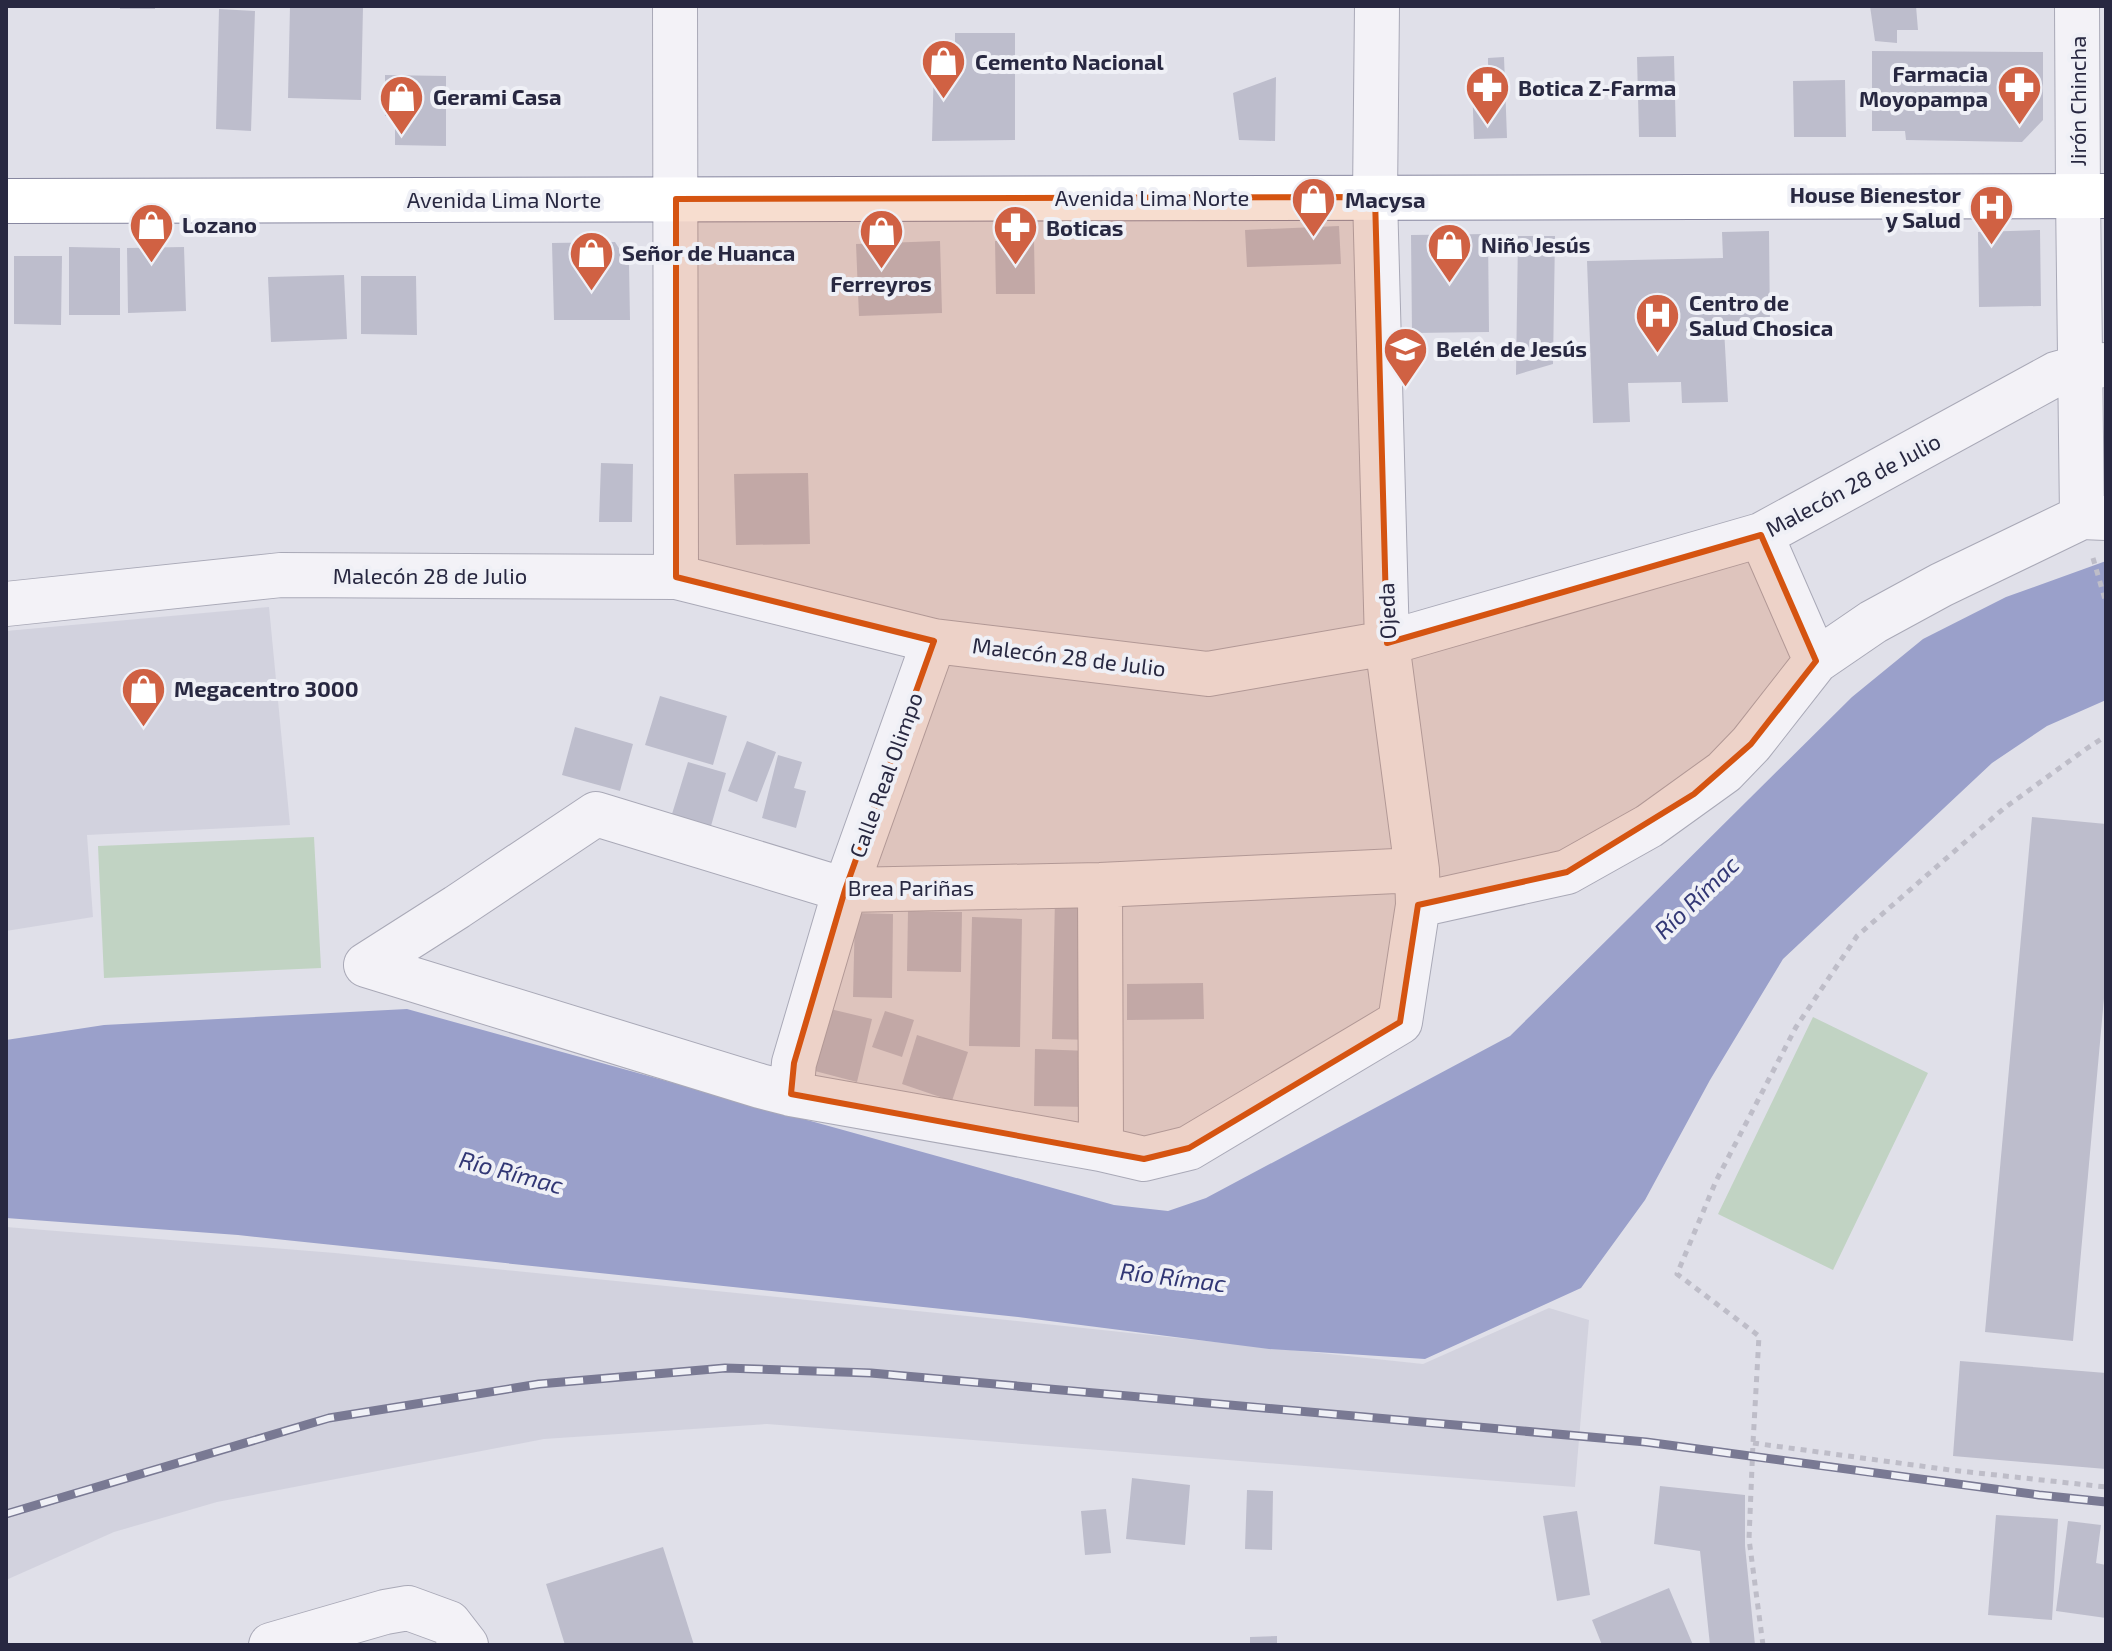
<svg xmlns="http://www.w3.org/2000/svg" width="2112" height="1651" viewBox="0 0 2112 1651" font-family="'Exo 2',sans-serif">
  <rect width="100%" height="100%" fill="#e0e0e9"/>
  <path fill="#d2d2de" d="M269,607L290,825L87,835L93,917L6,931V631Z
    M6,1227L335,1253L1017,1321L1423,1364L1549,1308L1589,1320L1575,1487L767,1424L544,1439L217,1502L114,1532L6,1580Z"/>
  <path fill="#c1d3c3" d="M314,837L321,968L104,978L98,846Z
    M1813,1017L1928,1073L1833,1270L1718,1214Z"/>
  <path fill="#9aa0ca" d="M2106,561V700L2047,726L1992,763L1783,959L1710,1080L1645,1200L1581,1288L1425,1359L1269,1349L1018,1317L238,1235L6,1218V1040L104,1025L407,1009L1114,1205L1168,1211L1206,1198L1510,1036L1852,697L1923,639L2006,597Z"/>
  <path fill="#bdbdcc" d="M120,6H155V9H120Z
    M290,6L363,7L361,100L288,98Z
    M1870,6H1916L1918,30H1897V43L1875,41Z
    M219,9L255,11L251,131L216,129Z
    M955,33H1015V140L932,141L934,62L955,63Z
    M1872,51L2043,52V120L2022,142L1906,140L1905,131H1872Z
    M1674,56L1676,137H1639L1637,57Z
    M1504,57L1507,138L1474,139L1472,84H1488V58Z
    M385,75L446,76V146L395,145V116H385Z
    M1276,77L1275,141L1239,140L1233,93Z
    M1845,80L1846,137H1794L1793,81Z
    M1339,226L1341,264L1247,267L1245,230Z
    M2040,230L2041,306L1979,307L1978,232Z
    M1769,231L1770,328H1724L1728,402L1682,403L1681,382L1628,383L1630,422L1593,423L1587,261L1723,258L1722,232Z
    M1488,234L1489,332L1412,333L1411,235Z
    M1518,236H1555L1553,364L1516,375Z
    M940,241L942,313L859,316L856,244Z
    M995,241H1034L1035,294H996Z
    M615,242L629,264L630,320H554L552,243Z
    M69,247L120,248V315H69Z
    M184,247L186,311L128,313L127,248Z
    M14,256H62L61,325L14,324Z
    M344,275L347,339L271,342L268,277Z
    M361,276H416L417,335L361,334Z
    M601,463L633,464L632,522H599Z
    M808,473L810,544L736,545L734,474Z
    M660,696L727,716L713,765L645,745Z
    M575,727L633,744L620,791L562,775Z
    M747,741L776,752L757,802L728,791Z
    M778,755L802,762L794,788L806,791L796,828L762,818Z
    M688,762L726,773L711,826L672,814Z
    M2032,817L2106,824V976L2073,1341L1985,1332Z
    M1055,899L1097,900L1094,1040L1052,1039Z
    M908,911L962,912L961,972L907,971Z
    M855,913L893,914L892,998L853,997Z
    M972,917L1022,919L1020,1047L969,1046Z
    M1203,983L1204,1019L1127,1020V984Z
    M826,1008L872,1019L857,1082L811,1070Z
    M885,1011L914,1020L902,1057L872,1047Z
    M917,1035L968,1052L952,1101L902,1084Z
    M1035,1049L1089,1051L1088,1107L1034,1106Z
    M1960,1361L2106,1373V1469L1953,1456Z
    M1132,1478L1190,1485L1185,1545L1126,1539Z
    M1660,1486L1745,1495V1546L1755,1645H1710L1700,1551L1654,1544Z
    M1247,1490L1273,1491L1272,1550L1245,1549Z
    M1106,1509L1111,1553L1085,1555L1081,1511Z
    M1577,1511L1590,1595L1557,1601L1543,1516Z
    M1996,1515L2058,1519L2052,1620L1988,1615Z
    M2068,1521L2101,1525L2096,1563L2106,1565V1618L2056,1611Z
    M663,1547L694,1645H565L546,1584Z
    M1669,1588L1693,1645H1602L1592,1620Z
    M1277,1636V1645H1250V1637Z"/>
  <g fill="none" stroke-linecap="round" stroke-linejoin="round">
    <defs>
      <path id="minor" d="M675,6L676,577
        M2078,196L2082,517
        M1761,535L1816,661
        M6,604L281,575L676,577L934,641L1208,674L1387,643L1761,535L2056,374L2081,367L2106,365
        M1100,885L1101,1149
        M1418,905L1567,872L1649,826L1724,772L1751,744L1816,661L1873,622L1941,585L2082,517L2106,518
        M366,965L760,1086L791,1094L1101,1149L1144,1159L1189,1148L1400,1022L1418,905L1417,870L1387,643L1375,197L1377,6
        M366,965L457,907L596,814L845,890L1100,885L1417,870
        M791,1094L794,1063L845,890L934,641
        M271,1645L385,1612L408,1608L449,1623L466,1645"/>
      <path id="tertiary" d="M2077,6L2078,196"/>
      <path id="trunk" d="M6,201L2106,196"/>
    </defs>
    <use href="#minor" stroke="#a9a9b7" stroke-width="46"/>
    <use href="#tertiary" stroke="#a9a9b7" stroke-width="46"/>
    <use href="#trunk" stroke="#8787a0" stroke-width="46"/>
    <path stroke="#bebdc8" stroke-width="5" stroke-dasharray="6 6" stroke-linecap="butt" d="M2093,558L2106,603
      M1753,1443L1950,1470L2106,1487
      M1763,1645L1749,1539L1753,1443L1759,1336L1677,1274L1716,1181L1796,1027L1857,936L2003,809L2086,749L2106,736"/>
    <use href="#minor" stroke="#f3f2f7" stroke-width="44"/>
    <use href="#tertiary" stroke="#f3f2f7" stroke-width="44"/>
    <use href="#trunk" stroke="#fff" stroke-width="44"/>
    <defs>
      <path id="rail" d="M6,1514L329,1418L539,1384L725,1368L871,1373L1646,1442L2039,1495L2106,1502"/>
    </defs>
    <use href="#rail" stroke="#797993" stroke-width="9"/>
    <use href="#rail" stroke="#eff0f6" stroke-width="6" stroke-dasharray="18" stroke-linecap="butt"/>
  </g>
  <path fill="#d55411" fill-opacity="0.2" stroke="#d55411" stroke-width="6" stroke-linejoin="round" d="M1375,197L1387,643L1761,535L1816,661L1751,744L1694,794L1567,872L1418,905L1400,1022L1189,1148L1144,1159L791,1094L794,1063L845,890L934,641L676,577V199Z"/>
  <defs>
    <symbol id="shop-pin" viewBox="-11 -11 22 30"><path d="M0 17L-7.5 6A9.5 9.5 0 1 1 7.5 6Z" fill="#d06143" stroke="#eff0f6"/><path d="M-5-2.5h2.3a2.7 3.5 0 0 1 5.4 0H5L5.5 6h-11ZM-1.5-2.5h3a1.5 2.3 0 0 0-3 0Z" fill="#fff"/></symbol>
    <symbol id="pharmacy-pin" viewBox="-11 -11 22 30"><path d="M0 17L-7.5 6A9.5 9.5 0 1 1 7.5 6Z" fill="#d06143" stroke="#eff0f6"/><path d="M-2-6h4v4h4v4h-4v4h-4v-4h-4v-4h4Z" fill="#fff"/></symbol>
    <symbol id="hospital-pin" viewBox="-11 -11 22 30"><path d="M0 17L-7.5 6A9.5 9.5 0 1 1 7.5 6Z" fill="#d06143" stroke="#eff0f6"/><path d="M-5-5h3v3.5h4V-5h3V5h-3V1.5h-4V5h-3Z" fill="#fff"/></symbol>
    <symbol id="school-pin" viewBox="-11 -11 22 30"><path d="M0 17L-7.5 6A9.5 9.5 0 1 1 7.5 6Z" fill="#d06143" stroke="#eff0f6"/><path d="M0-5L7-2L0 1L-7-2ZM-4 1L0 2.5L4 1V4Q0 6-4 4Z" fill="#fff"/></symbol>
  </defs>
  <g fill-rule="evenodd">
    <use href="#shop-pin" x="918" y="36" width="51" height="69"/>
    <use href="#pharmacy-pin" x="1994" y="62" width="51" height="69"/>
    <use href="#pharmacy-pin" x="1462" y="62" width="51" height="69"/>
    <use href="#shop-pin" x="376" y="72" width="51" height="69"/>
    <use href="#shop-pin" x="1288" y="174" width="51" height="69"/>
    <use href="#hospital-pin" x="1966" y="182" width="51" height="69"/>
    <use href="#shop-pin" x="126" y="200" width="51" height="69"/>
    <use href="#pharmacy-pin" x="990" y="202" width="51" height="69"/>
    <use href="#shop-pin" x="856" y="206" width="51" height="69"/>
    <use href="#shop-pin" x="1424" y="220" width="51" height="69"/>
    <use href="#shop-pin" x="566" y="228" width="51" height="69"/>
    <use href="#hospital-pin" x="1632" y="290" width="51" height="69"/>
    <use href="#school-pin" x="1380" y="324" width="51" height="69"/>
    <use href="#shop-pin" x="118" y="664" width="51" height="69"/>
  </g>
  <g text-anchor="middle" stroke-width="8" stroke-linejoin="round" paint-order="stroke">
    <g font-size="22" font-weight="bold" fill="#282841" stroke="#eff0f6" text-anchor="start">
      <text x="975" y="70">Cemento Nacional</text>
      <text x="1988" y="82" text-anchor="end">Farmacia<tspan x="1988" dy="25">Moyopampa</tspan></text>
      <text x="1518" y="96">Botica Z-Farma</text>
      <text x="433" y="105">Gerami Casa</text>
      <text x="1961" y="203" text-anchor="end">House Bienestor<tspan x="1961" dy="25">y Salud</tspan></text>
      <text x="1345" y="208">Macysa</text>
      <text x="182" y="233">Lozano</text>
      <text x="1046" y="236">Boticas</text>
      <text x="1481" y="253">Niño Jesús</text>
      <text x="622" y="261">Señor de Huanca</text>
      <text x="881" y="292" text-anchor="middle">Ferreyros</text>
      <text x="1689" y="311">Centro de<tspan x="1689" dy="25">Salud Chosica</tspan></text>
      <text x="1436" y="357">Belén de Jesús</text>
      <text x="174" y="697">Megacentro 3000</text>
    </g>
    <g font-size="22" fill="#282841" stroke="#eff0f6">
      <text transform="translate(2078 101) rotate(-90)" y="8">Jirón Chincha</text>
      <text x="1152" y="206">Avenida Lima Norte</text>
      <text x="504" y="208">Avenida Lima Norte</text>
      <text transform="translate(1853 485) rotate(-28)" y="8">Malecón 28 de Julio</text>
      <text x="430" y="584">Malecón 28 de Julio</text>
      <text transform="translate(1387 611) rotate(-92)" y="8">Ojeda</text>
      <text transform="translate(1069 657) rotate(7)" y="8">Malecón 28 de Julio</text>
      <text transform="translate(886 775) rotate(-70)" y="8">Calle Real Olimpo</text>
      <text x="911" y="896">Brea Pariñas</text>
    </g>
    <g font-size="24" font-style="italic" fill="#323775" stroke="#eff0f6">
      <text transform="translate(1697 898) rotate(-44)" y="8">Río Rímac</text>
      <text transform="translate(511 1173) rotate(15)" y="8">Río Rímac</text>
      <text transform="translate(1173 1278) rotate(7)" y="8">Río Rímac</text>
    </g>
  </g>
  <rect width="2112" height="1651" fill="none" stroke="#282841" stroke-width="16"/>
</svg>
